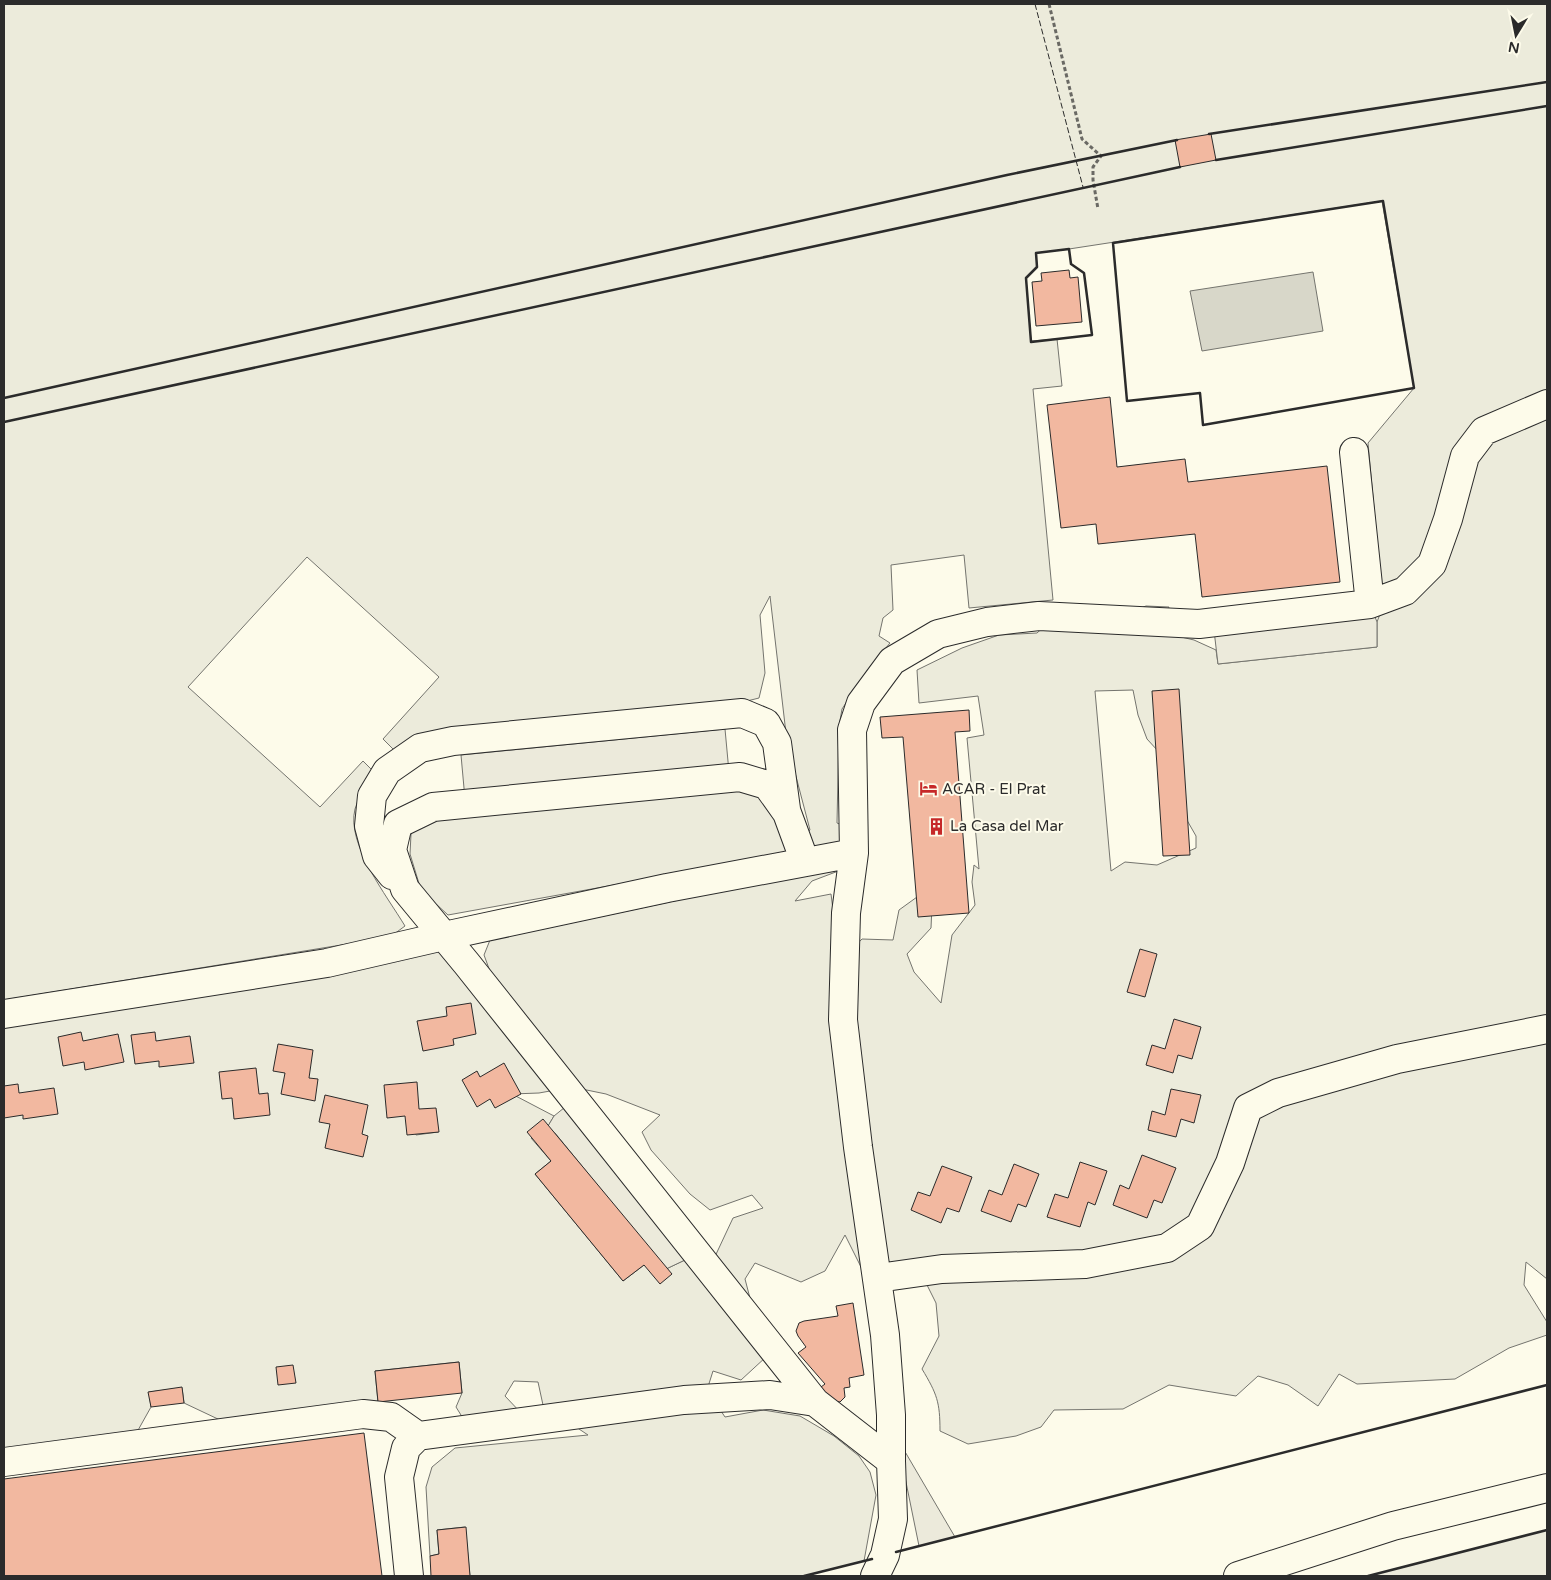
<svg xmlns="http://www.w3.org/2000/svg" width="1551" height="1580" viewBox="0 0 1551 1580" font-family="'Varela Round',sans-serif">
  <rect width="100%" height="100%" fill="#fdfbea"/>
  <path fill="#ecebdb" stroke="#74746e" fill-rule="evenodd" d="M4,4H1547V1279L1526,1262L1524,1285L1547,1322V1335L1509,1348L1455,1379L1357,1384L1339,1374L1318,1406L1288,1385L1258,1376L1236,1396L1169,1385L1123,1409L1054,1410L1041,1427L1016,1436L968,1444L940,1431C940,1402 937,1394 922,1369L939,1336L936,1303L924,1279L878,1278L862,1269L845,1235L825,1271L801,1282L755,1263L745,1279L751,1302L779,1345L741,1380L713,1371L707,1390L725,1417L763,1410L800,1416L834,1436L859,1456L870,1472L876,1495L864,1561L804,1576H470L465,1527L437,1530L439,1554L430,1556L426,1487L432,1467L455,1448L588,1435L543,1405L538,1382L514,1381L505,1396L522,1414L469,1428L456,1407L462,1393L459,1362L375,1371L378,1402L220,1420L184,1403L182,1388L149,1392L151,1407L137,1432L4,1449V1021L437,950L453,964L491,974L484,955L490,940L679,900L691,871L448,915L421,890L410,854L411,834L423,820L749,788L762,794L774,813L787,851L810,830L787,742L770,596L760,615L765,673L759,698L739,703L395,751L383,739L439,677L307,557L188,687L320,807L363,761L372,770C367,782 359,796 355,809C346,844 387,896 405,926L390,937L4,1000ZM1382,201L1414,388L1368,443L1383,606L1377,622V647L1218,664L1216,650L1194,640L1160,632L1169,607L1146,606L1112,619L1058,614L1037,633L999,635L962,648L917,670L919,703L978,696L984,735L967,738L979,869L974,865L972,882L975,905L952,935L941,1003L914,972L907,954L931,928L932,905L917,897L899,910L893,940L862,939L831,971L835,925L831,894L795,901L812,881L841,870L842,825L837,823L839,726L842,709L869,668L890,643L879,636L883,618L893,610L891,565L964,555L969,608L1053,600L1033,389L1062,386L1057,339L1031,341L1026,278L1037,267L1036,253L1069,249ZM1133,690L1138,715L1147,739L1169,763L1172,794L1196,836V848L1157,865L1125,862L1111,871L1095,691ZM572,1087L606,1094L660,1115L642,1132L651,1150L690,1194L710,1210L752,1195L763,1208L733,1218L711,1265L685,1260L666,1269L644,1265L623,1281L535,1174L551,1161L531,1138L545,1131L554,1116L512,1094L539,1093ZM409,1122L438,1132L416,1135Z
    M1547,1530V1576H1368Z"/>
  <path fill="#eceadb" stroke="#74746e" d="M1370,604L1377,622V647L1218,664L1213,622Z
    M725,729L729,772L465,799L461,755Z
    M575,1099L685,1260L666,1269L555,1133L545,1131L554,1116Z
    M897,1438L955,1537L919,1546Z"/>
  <path fill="#d8d7c9" stroke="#74746e" d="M1313,272L1323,331L1202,351L1190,291Z"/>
  <path fill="#f2b8a0" stroke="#2b2b2b" d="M1211,134L1216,160L1180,167L1175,140Z
    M1069,270L1070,278L1078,277L1082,322L1036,326L1032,282L1042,281L1041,273Z
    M1110,397L1117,467L1185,459L1188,482L1327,466L1340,582L1202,597L1195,534L1098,544L1096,524L1061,528L1047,405Z
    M1179,689L1190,855L1163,856L1152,691Z
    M969,710L970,731L955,732L969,913L918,917L903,737L882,738L880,717Z
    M1140,949L1157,954L1145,997L1127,992Z
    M471,1003L476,1034L453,1039L454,1045L423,1051L417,1021L447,1016L446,1007Z
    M1174,1019L1201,1027L1192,1059L1178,1055L1173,1073L1146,1065L1152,1045L1165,1049Z
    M81,1032L83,1041L118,1034L124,1062L85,1070L84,1062L63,1066L58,1037Z
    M155,1032L156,1041L190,1036L194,1063L159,1067V1061L135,1064L131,1035Z
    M278,1044L313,1050L309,1078L318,1079L315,1101L281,1094L285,1073L273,1071Z
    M504,1063L521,1094L495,1108L490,1099L477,1107L462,1080L477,1071L480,1077Z
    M256,1068L259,1094L268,1093L270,1115L234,1119L232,1098L222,1099L219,1072Z
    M417,1082L419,1109L436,1108L439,1132L407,1135L405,1116L387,1118L384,1085Z
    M18,1084L19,1093L54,1088L58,1114L23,1119V1115L4,1118V1086Z
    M1171,1089L1201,1095L1194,1123L1181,1119L1176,1137L1148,1130L1152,1111L1165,1115Z
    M325,1095L368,1105L362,1134L368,1136L363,1157L325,1148L330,1124L319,1122Z
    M543,1119L672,1274L660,1284L644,1265L623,1281L535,1174L551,1161L527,1132Z
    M1142,1155L1176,1168L1162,1203L1154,1200L1147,1218L1113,1205L1120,1185L1129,1189Z
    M1080,1162L1107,1171L1095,1205L1088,1202L1080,1227L1047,1217L1055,1194L1068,1198Z
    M1014,1164L1039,1174L1026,1207L1018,1204L1011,1222L981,1211L989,1190L1002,1195Z
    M942,1166L972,1177L959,1212L947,1208L941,1223L911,1210L918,1192L930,1196Z
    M853,1303L864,1375L849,1378L850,1387L844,1388L845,1397L840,1402L835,1401L829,1398L821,1387L825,1384L798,1353L806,1347L798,1336L796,1331L799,1323L804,1321L838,1316L836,1306Z
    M459,1362L462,1393L378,1402L375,1371Z
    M293,1365L296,1383L278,1385L276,1367Z
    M182,1387L184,1403L151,1407L148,1392Z
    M364,1433L382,1576H4V1479Z
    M466,1527L470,1576H431L430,1556L439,1554L437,1530Z"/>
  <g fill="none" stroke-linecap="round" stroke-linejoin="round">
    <defs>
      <path id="minor" d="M1370,604L1405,591L1432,564L1448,519L1465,456L1484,431L1547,404
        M805,862L787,813L767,785L740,777L433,807L398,824L392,850L405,889L467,964L815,1402L891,1461
        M392,875L377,856L369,826L372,796L387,771L420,748L453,741L742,713L766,723L777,743L786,809
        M4,1014L327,963L444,936L667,888L854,853
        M878,1278L942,1269L1085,1264L1167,1248L1200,1226L1230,1163L1248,1108L1278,1093L1397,1059L1547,1029
        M4,1462L363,1414L391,1417L418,1436
        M409,1576L399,1477L406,1448L418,1436L684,1400L770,1395L815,1402
        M875,1576L885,1555L893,1519L891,1461V1415L885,1335L858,1147L843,1020L846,913L854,853L852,730L861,703L892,661L938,634L987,622L1039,616L1199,624L1370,604L1354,452
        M1238,1576L1393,1526L1547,1488"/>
    </defs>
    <use href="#minor" stroke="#2b2b2b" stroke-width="30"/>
    <path stroke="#6a6964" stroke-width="3" stroke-dasharray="4 2.5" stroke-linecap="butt" d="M1049,4L1082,139L1101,156L1093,167V180L1098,209"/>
    <use href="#minor" stroke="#fdfbea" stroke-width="28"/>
    <path stroke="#2b2b2b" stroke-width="1" stroke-dasharray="6 2.5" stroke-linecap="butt" d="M1035,4L1083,187"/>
    <path stroke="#2b2b2b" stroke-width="2.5" d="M1209,134L1547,82
      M1216,160L1547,106
      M1383,201L1414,388L1203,425L1200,393L1127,401L1113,243Z
      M1069,249L1071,264L1084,273L1092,335L1031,342L1026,278L1037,267L1036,253Z
      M4,398L1007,175L1177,140
      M4,422L1180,167
      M896,1552L1547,1385
      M804,1576L872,1559
      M1368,1576L1547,1530"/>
  </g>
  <defs>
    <symbol id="hotel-bare" viewBox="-9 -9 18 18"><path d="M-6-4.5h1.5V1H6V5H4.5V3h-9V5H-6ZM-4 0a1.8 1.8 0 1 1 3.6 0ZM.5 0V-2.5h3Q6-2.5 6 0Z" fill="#c62828" stroke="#fdfbea" stroke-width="2.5" paint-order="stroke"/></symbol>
    <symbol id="building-bare" viewBox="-9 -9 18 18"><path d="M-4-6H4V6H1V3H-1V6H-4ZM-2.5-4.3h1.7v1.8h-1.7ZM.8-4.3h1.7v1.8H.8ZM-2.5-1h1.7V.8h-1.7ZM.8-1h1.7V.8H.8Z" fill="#c62828" stroke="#fdfbea" stroke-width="2.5" paint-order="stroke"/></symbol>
  </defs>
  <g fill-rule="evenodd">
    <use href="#hotel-bare" x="916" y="776" width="25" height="25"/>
    <use href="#building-bare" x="924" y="814" width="25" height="25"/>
  </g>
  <g text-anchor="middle" stroke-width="4" stroke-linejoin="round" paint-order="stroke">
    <g font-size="15" fill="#2b2b2b" stroke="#fdfbea" text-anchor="start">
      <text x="942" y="794">ACAR - El Prat</text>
      <text x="950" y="831">La Casa del Mar</text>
    </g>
  </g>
  <rect width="1551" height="1580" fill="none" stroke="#2b2b2b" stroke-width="10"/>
  <g transform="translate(1516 35) rotate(190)" stroke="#fdfbea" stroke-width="4" paint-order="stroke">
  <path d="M0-4L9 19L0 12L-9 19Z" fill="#2b2b2b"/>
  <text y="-8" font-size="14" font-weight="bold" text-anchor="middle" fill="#2b2b2b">N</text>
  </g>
</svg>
